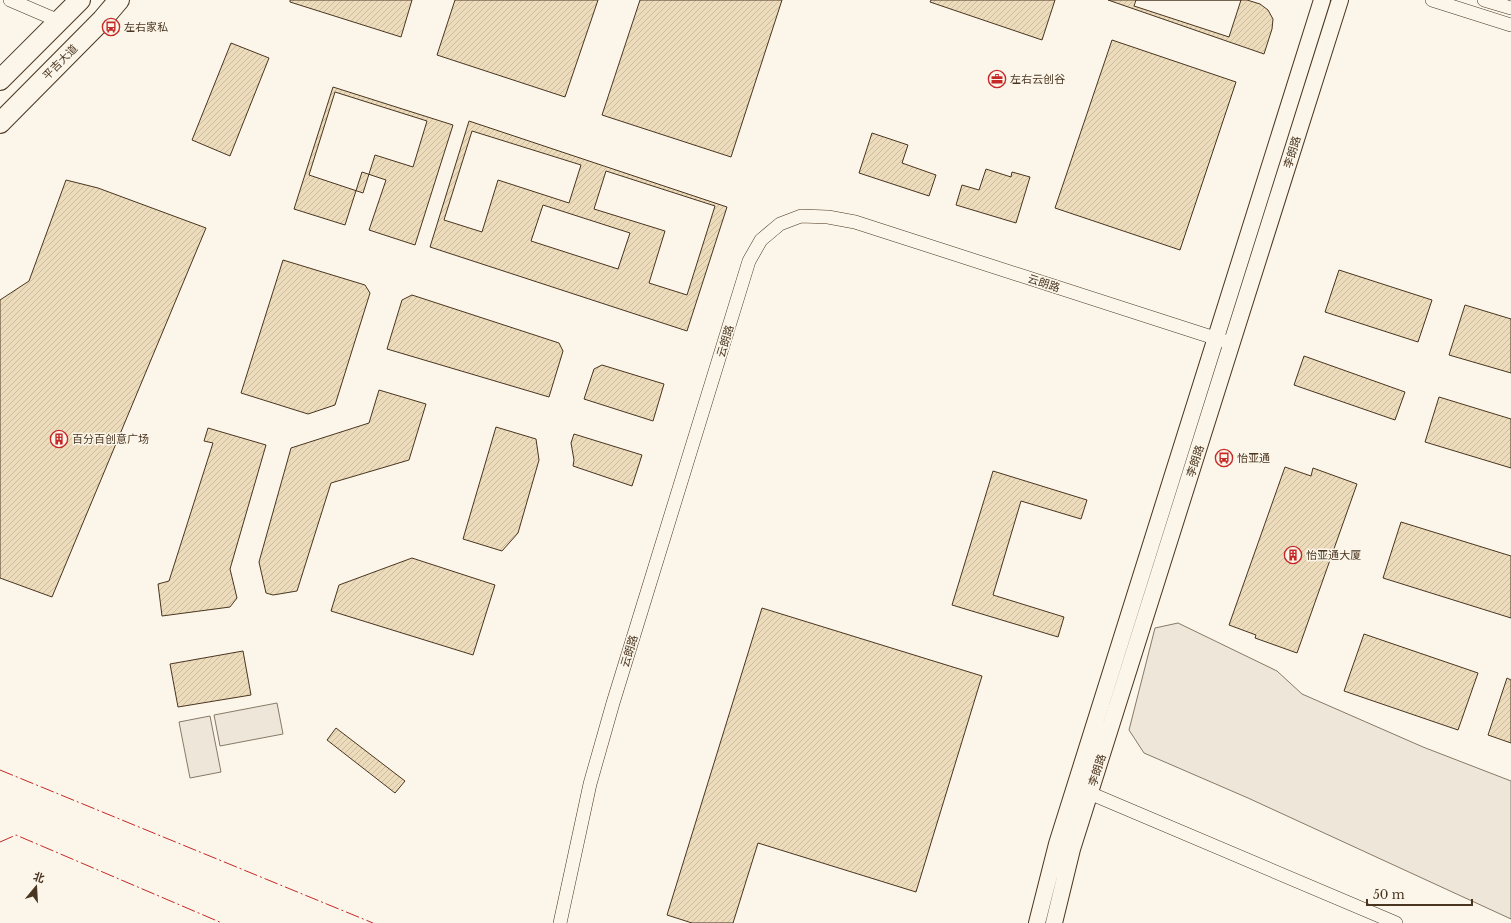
<svg xmlns="http://www.w3.org/2000/svg" width="1511" height="923" viewBox="0 0 1511 923" font-family="'Libre Baskerville','Noto Sans SC',serif">
  <defs>
    <pattern id="building-hatch" width="6" height="6" patternUnits="userSpaceOnUse"><rect width="6" height="6" fill="#ecdcbc"/><path d="M-1 1l2-2M0 6l6-6M5 7l2-2" fill="none" stroke="#ccbda1"/></pattern>
  </defs>
  <rect width="100%" height="100%" fill="#fbf6e9"/>
  <path fill="#ede6d9" stroke="#887966" d="M1178,623L1277,671L1302,694L1423,747L1511,781V919L1248,798L1144,753L1129,730L1155,628Z
    M277,703L283,734L220,746L214,715Z
    M210,716L221,772L190,778L179,722Z"/>
  <path fill="url(#building-hatch)" stroke="#4a3520" fill-rule="evenodd" d="M290,0H412L401,37L290,2Z
    M455,0H598L565,97L437,55Z
    M640,0H782L731,157L602,115Z
    M931,0H1055L1042,40L930,2Z
    M1108,0H1247L1260,4L1268,10L1273,19L1272,29L1264,54Z
    M1136,0H1241L1229,37L1134,6Z
    M1112,40L1236,82L1180,250L1055,208Z
    M231,43L269,58L230,156L192,140Z
    M333,87L453,125L415,245L369,230L386,180L362,172L345,225L294,209Z
    M335,92L427,121L413,167L375,155L363,193L309,175Z
    M469,121L727,207L687,331L430,247ZM543,205L630,233L618,269L531,241Z
    M472,131L581,165L569,203L498,180L482,232L444,220Z
    M872,133L908,145L902,163L936,175L929,196L859,173Z
    M986,169L1011,177L1012,172L1030,177L1016,223L956,205L962,185L979,190Z
    M606,171L715,206L687,295L649,283L665,231L594,209Z
    M66,180L98,188L206,228L52,597L0,578V300L29,281Z
    M283,260L365,285L370,293L335,405L308,414L241,393Z
    M1339,270L1432,300L1418,342L1325,312Z
    M412,295L559,343L563,351L549,397L387,349L402,300Z
    M1465,305L1511,319V373L1449,355Z
    M1304,356L1405,392L1395,420L1294,385Z
    M602,365L664,384L653,421L584,399L594,369Z
    M379,390L426,404L409,460L331,483L297,591L273,595L266,593L259,562L291,448L369,423Z
    M1439,397L1511,419V468L1425,442Z
    M496,427L536,439L539,460L518,533L502,551L463,539Z
    M208,428L266,445L230,569L237,598L230,607L162,616L158,584L169,581L213,443L204,441Z
    M574,434L642,455L632,486L573,466L574,460L571,443Z
    M1285,467L1311,476L1313,468L1357,484L1297,653L1255,638L1256,635L1229,625Z
    M993,471L1087,500L1081,519L1021,501L993,595L1064,617L1058,637L952,605Z
    M1401,522L1511,556V618L1383,578Z
    M412,558L495,585L473,655L331,611L339,585Z
    M762,608L982,676L916,892L758,843L733,923H692L667,915Z
    M1364,634L1478,673L1458,730L1344,691Z
    M243,651L251,695L178,707L170,664Z
    M1507,678L1511,680V743L1488,735Z
    M336,728L405,781L395,793L327,740Z"/>
  <g fill="none" stroke-linecap="round" stroke-linejoin="round">
    <defs>
      <path id="minor" d="M10,0L59,21
        M1432,0L1511,25
        M1484,0L1511,8
        M1080,789L1396,923
        M560,923L590,784L613,703L749,261L761,240L780,224L801,216L828,217L855,222L1224,341"/>
      <path id="tertiary" d="M1037,923L1057,844L1322,0
        M1054,923L1072,849L1340,0"/>
      <path id="primary" d="M0,80L80,0
        M0,123L102,20L119,0"/>
    </defs>
    <use href="#minor" stroke="#4a3520" stroke-width="14"/>
    <use href="#tertiary" stroke="#4a3520" stroke-width="18"/>
    <use href="#primary" stroke="#4a3520" stroke-width="22"/>
    <use href="#minor" stroke="#fbf6e9" stroke-width="13"/>
    <use href="#tertiary" stroke="#fbf6e9" stroke-width="16"/>
    <use href="#primary" stroke="#fbf6e9" stroke-width="20"/>
    <path stroke="#c62828" stroke-width="1" stroke-dasharray="14 3 2 3" stroke-linecap="butt" d="M0,770L373,923
      M0,842L16,835L222,923"/>
  </g>
  <defs>
    <symbol id="bus-ring" viewBox="-11 -11 22 22"><circle r="9.5" fill="#fbf6e9" stroke="#c62828" stroke-width="1.5"/><path d="M-5-6H5V4H4V6H2V4H-2V6H-4V4H-5ZM-3.5-4V0h7V-4ZM-3.5 1.2v1.5H-2V1.2ZM2 1.2v1.5H3.5V1.2Z" fill="#c62828"/></symbol>
    <symbol id="office-ring" viewBox="-11 -11 22 22"><circle r="9.5" fill="#fbf6e9" stroke="#c62828" stroke-width="1.5"/><path d="M-6-3h4V-5.5h4V-3h4V5H-6ZM-1-4.5V-3h2v-1.5ZM-6 0V1H6V0Z" fill="#c62828"/></symbol>
    <symbol id="building-ring" viewBox="-11 -11 22 22"><circle r="9.5" fill="#fbf6e9" stroke="#c62828" stroke-width="1.5"/><path d="M-4-6H4V6H1V3H-1V6H-4ZM-2.5-4.3h1.7v1.8h-1.7ZM.8-4.3h1.7v1.8H.8ZM-2.5-1h1.7V.8h-1.7ZM.8-1h1.7V.8H.8Z" fill="#c62828"/></symbol>
  </defs>
  <g fill-rule="evenodd">
    <use href="#bus-ring" x="101" y="17" width="20" height="20"/>
    <use href="#office-ring" x="987" y="69" width="20" height="20"/>
    <use href="#building-ring" x="49" y="429" width="20" height="20"/>
    <use href="#bus-ring" x="1214" y="448" width="20" height="20"/>
    <use href="#building-ring" x="1283" y="545" width="20" height="20"/>
  </g>
  <g text-anchor="middle" stroke-width="3" stroke-linejoin="round" paint-order="stroke">
    <g font-size="11" fill="#4a3520" stroke="#fbf6e9" text-anchor="start">
      <text x="124" y="31">左右家私</text>
      <text x="1010" y="83">左右云创谷</text>
      <text x="72" y="443">百分百创意广场</text>
      <text x="1237" y="462">怡亚通</text>
      <text x="1306" y="559">怡亚通大厦</text>
    </g>
    <g font-size="11" fill="#4a3520" stroke="#fbf6e9">
      <text transform="translate(60 62) rotate(-45)" y="4">平吉大道</text>
      <text transform="translate(1292 152) rotate(-73)" y="4">李朗路</text>
      <text transform="translate(1044 283) rotate(18)" y="4">云朗路</text>
      <text transform="translate(725 341) rotate(-73)" y="4">云朗路</text>
      <text transform="translate(1195 461) rotate(-72)" y="4">李朗路</text>
      <text transform="translate(629 651) rotate(-73)" y="4">云朗路</text>
      <text transform="translate(1097 770) rotate(-72)" y="4">李朗路</text>
    </g>
  </g>
  <g transform="translate(36 887) rotate(18)" stroke="#fbf6e9" stroke-width="3" paint-order="stroke">
  <path d="M0-3L7 15L0 10L-7 15Z" fill="#4a3520"/>
  <text y="-6" font-size="11" font-weight="bold" text-anchor="middle" fill="#4a3520">北</text>
  </g>
  <path d="M1367 899v6h105v-6" fill="none" stroke="#4a3520" stroke-width="2"/>
  <text x="1373" y="899" font-size="12" fill="#4a3520" stroke="#fbf6e9" stroke-width="3" paint-order="stroke">50 m</text>
</svg>
